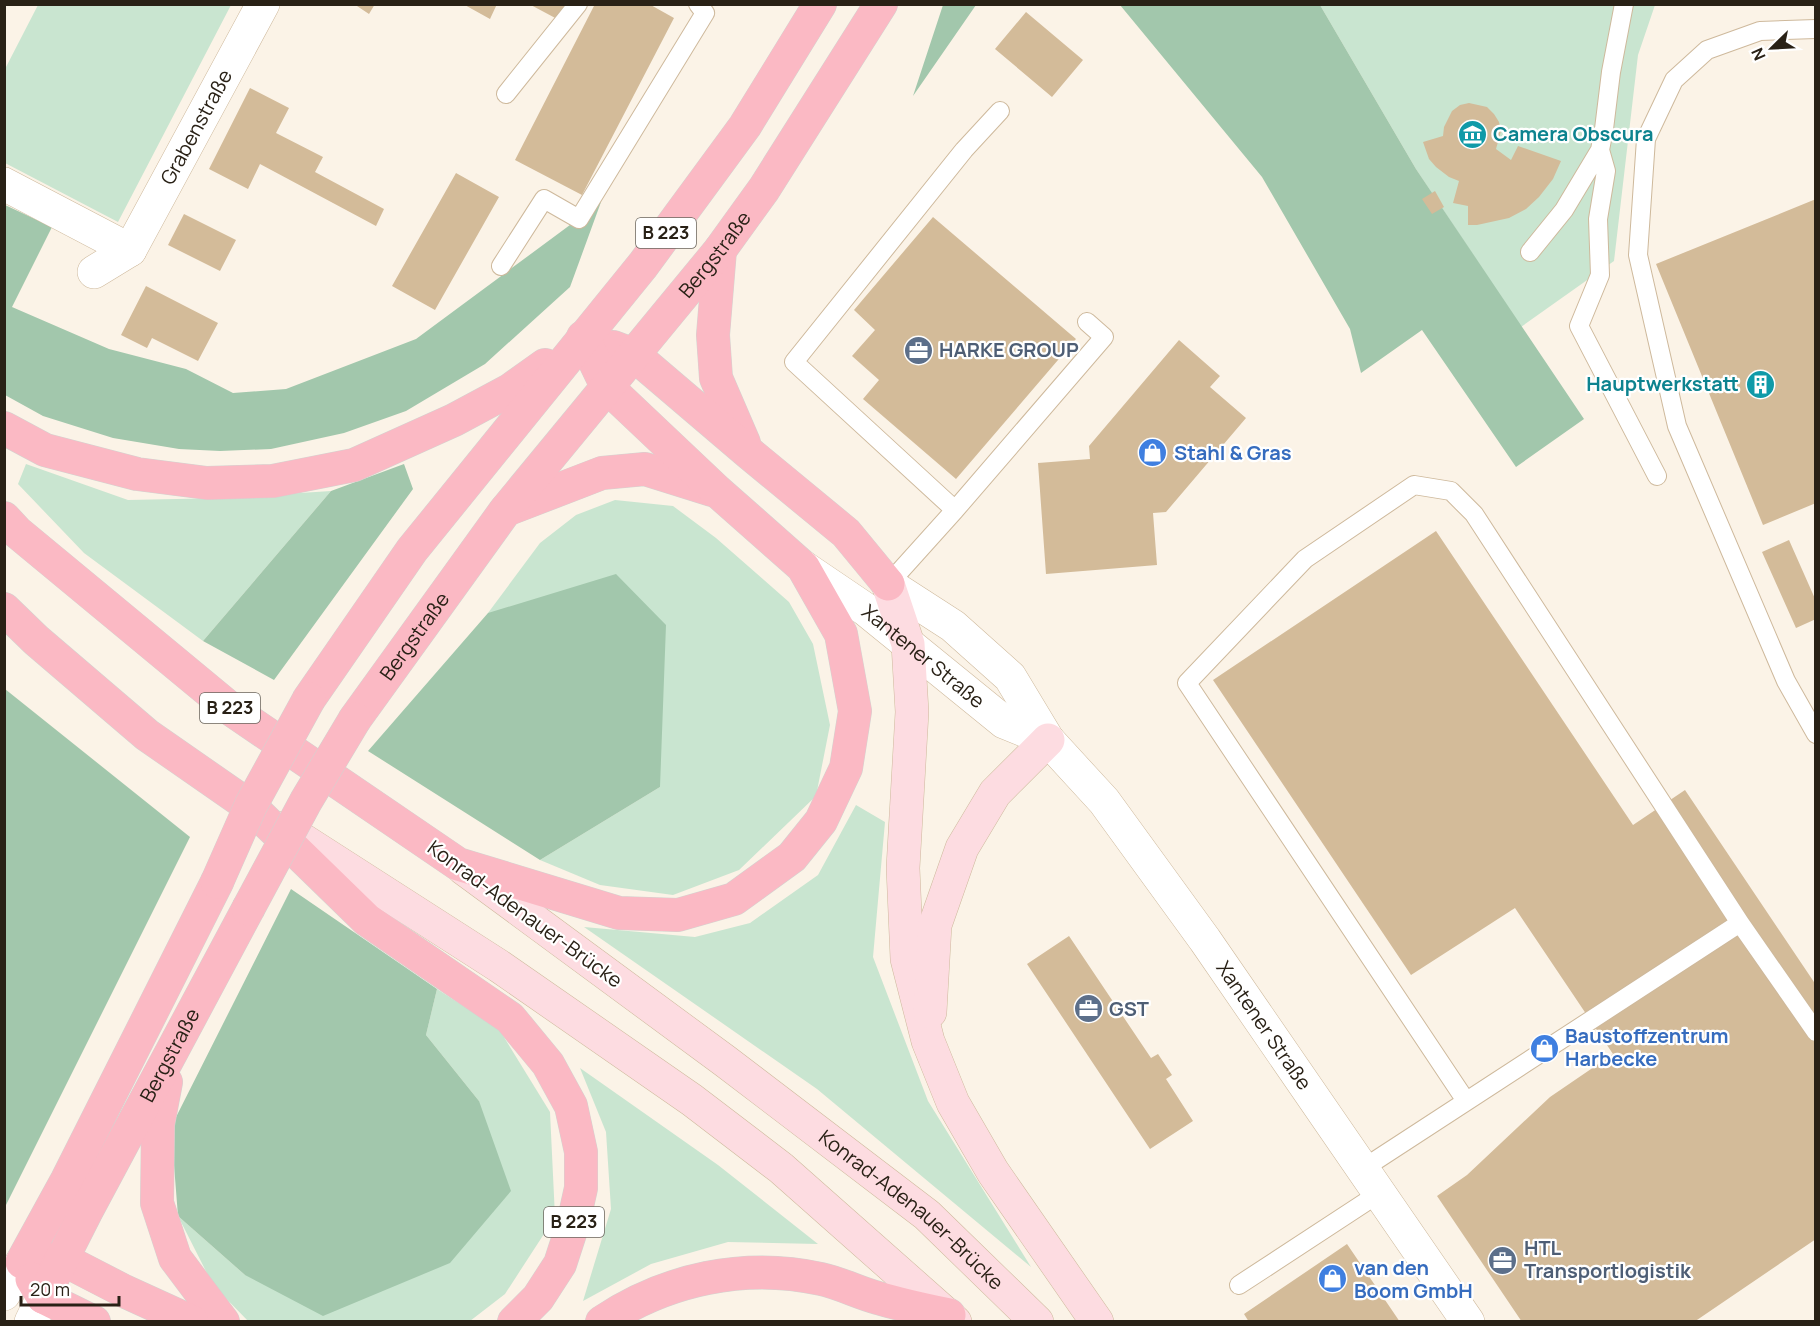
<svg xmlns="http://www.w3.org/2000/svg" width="1820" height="1326" viewBox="0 0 1820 1326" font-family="Manrope,sans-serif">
  <rect width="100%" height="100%" fill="#fbf3e7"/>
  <path fill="#c9e5d0" d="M38,5H231L118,222L5,163V69Z
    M1320,5H1655L1638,55L1614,261L1521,327L1416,169Z
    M26,464L128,500L225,498L331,491L203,641L84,553L18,484Z
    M615,500L673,506L716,538L789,602L813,644L830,725L816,796L739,870L673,895L600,885L540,860L660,787L488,613L540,543L576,515Z
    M856,805L885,822L873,957L928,1101L1031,1267L817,1089L584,927L695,937L750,923L818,875Z
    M437,989L499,1029L550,1112L555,1217L505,1294L470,1321H248L213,1285L178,1216L245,1275L479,1101L426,1035Z
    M580,1068L718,1165L818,1244L728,1242L651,1264L583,1301L611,1209L606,1132Z"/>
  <path fill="#a2c7ac" d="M943,4L976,5L913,96L943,5Z
    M1120,5H1320L1416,169L1584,419L1516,467L1422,330L1361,373L1350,329L1262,177Z
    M601,202L570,287L485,364L406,411L344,433L271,449L220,451L179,449L113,438L43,416L5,395V205L52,227L12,307L109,349L186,369L233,393L286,389L416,339Z
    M404,464L413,489L274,680L203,641L331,491Z
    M616,574L666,625L660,787L540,860L368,751L488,613Z
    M5,689L190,837L5,1207Z
    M291,889L437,989L426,1035L479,1101L511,1191L450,1263L323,1316L245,1275L178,1216L171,1127Z"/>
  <path fill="#d3bb99" d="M354,4H375L369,14Z
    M463,4H497L490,19Z
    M529,4H567L559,20Z
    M595,4H649L674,18L582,195L515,160Z
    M1026,12L1083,60L1052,97L995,49Z
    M250,88L289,108L276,133L323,157L315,172L384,209L376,226L260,164L248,189L209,169Z
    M1469,103L1487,107L1494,114L1499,122L1501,131L1496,149L1511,160L1518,146L1561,161L1553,179L1539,197L1526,209L1509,218L1477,225H1468V206L1453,203L1459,181L1449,177L1436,167L1429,159L1423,142L1443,136L1444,127L1452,111L1460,105Z
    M456,173L499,197L435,310L392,286Z
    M1435,191L1444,207L1432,214L1422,199Z
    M1816,199V503L1763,525L1656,264Z
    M184,214L236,240L220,271L168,245Z
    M933,217L1076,339L956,479L863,399L879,380L852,356L875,330L854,310Z
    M146,286L218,323L198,361L152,338L147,348L121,335Z
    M1179,340L1220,376L1210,387L1246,418L1166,512L1153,513L1157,565L1046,574L1038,463L1090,459L1089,446Z
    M1436,531L1633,825L1685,790L1816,985V1239L1694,1322H1522L1437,1196L1467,1175L1550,1097L1613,1054L1515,908L1411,975L1213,680Z
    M1789,540L1816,601V619L1796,628L1762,552Z
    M1069,936L1151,1058L1158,1054L1172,1075L1166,1079L1193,1121L1150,1149L1027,964Z
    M1347,1244L1400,1322H1249L1244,1314Z"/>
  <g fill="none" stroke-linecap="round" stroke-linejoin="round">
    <defs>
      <path id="service" d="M1624,4L1611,72L1604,129L1600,150L1606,171L1598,219L1600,275L1579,326L1657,476
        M1816,29L1760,31L1707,50L1674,80L1646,139L1638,255L1677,426L1786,681L1816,734
        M506,94L578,4
        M1530,252L1564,210L1600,150
        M501,266L544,199L579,219L705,13L698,4
        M955,510L1104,337L1087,322
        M883,590L955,510L794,362L964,150L1000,111
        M1466,1101L1187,683L1305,559L1414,485L1451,491L1474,514L1740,923
        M1364,1168L1740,923L1816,1032
        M1239,1285L1381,1192"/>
      <g id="minor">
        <path d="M4,184L130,250"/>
        <path id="s1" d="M94,272L130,250L263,4"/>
        <path id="s2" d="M803,567L865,609L1004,722L1048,740"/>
        <path id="s3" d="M888,584L953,626L1010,677L1048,740L1104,801L1205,940L1468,1322"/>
        <path d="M4,1294L22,1262"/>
        <path d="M31,1322L43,1297"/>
      </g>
      <g id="secondary">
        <path d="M888,584L908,644L912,712L903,868L907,959L928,1041L953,1103L993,1172L1097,1322"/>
        <path d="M284,828L499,966L692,1100L781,1168L955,1322"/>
        <path id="s4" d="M463,868L725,1061L927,1215L1037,1322"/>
        <path d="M930,1012L935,925L962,848L995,793L1048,740"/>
      </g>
      <g id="primary">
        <path d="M720,250L713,335L716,378L744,443"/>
        <path d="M613,347L634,355L749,453L846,533L888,584"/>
        <path d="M4,428L45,450L137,474L207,483L273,481L354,465L454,420L510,390L545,365"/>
        <path d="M506,510L602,473L645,469L712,490"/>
        <path d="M4,518L17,532L232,710L458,864L619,913L678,915L734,899L792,857L821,821L846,768L855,711L841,634L803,567L717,491L607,387L583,337"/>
        <path d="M4,609L36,640L147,735L252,808L367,920L510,1018L548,1064L571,1106L581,1152V1188L573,1224L560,1264L538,1298L514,1322"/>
        <path d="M309,699L412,550L643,265L745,126L820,4"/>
        <path id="s5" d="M355,719L505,511L720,250L764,189L881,4"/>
        <path d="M166,1082L158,1124L157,1203L175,1258L223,1322"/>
        <path d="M41,1261L62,1259L124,1291L192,1322"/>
        <path d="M22,1262L67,1180L217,882"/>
        <path d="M32,1279L43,1297L94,1322"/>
        <path id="s6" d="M43,1297L86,1212L248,909"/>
        <path d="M602,1322C666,1279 745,1262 821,1279C840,1283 859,1293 878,1298C901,1305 925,1310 949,1315"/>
      </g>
    </defs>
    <use href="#service" stroke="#ceb99c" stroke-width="20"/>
    <use href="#minor" stroke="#ceb99c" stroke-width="34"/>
    <use href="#secondary" stroke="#ceb99c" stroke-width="34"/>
    <use href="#primary" stroke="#d4d3d0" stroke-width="34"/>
    <use href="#service" stroke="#fff" stroke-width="18"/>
    <use href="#minor" stroke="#fff" stroke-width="33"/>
    <use href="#secondary" stroke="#fddce1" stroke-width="33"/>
    <use href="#primary" stroke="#fbb9c4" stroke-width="33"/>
    <defs>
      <path id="primary-bridge" d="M217,882L251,805L309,699
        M248,909L306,801L355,719"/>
    </defs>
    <use href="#primary-bridge" stroke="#d4d3d0" stroke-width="34" stroke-linecap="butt"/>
    <use href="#primary-bridge" stroke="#fbb9c4" stroke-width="33"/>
  </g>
  <defs>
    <symbol id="museum-disc" viewBox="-11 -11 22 22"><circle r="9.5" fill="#0f9aa8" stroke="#fff"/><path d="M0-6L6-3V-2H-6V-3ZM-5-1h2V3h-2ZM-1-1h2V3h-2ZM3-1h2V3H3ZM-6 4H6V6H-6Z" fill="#fff"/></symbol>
    <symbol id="office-disc" viewBox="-11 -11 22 22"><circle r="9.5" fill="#5c6f8a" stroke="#fff"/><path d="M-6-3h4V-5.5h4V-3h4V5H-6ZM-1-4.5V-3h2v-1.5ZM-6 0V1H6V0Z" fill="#fff"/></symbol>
    <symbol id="building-disc" viewBox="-11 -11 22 22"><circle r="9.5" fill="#0f9aa8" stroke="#fff"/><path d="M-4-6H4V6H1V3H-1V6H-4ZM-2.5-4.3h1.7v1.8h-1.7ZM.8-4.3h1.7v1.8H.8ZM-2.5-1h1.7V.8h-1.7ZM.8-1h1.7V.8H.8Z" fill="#fff"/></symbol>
    <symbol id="shop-disc" viewBox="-11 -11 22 22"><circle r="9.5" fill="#3f7fe0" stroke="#fff"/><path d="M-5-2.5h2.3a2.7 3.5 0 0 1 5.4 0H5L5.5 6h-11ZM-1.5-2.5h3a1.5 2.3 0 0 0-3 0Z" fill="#fff"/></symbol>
  </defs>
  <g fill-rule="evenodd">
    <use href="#museum-disc" x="1456" y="118" width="33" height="33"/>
    <use href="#office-disc" x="902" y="334" width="33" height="33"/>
    <use href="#building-disc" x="1744" y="368" width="33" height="33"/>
    <use href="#shop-disc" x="1136" y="436" width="33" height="33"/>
    <use href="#office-disc" x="1072" y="992" width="33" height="33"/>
    <use href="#shop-disc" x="1528" y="1032" width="33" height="33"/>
    <use href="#office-disc" x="1486" y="1244" width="33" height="33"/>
    <use href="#shop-disc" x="1316" y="1262" width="33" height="33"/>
  </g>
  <g text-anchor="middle" stroke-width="4.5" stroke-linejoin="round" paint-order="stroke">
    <g fill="#fff" stroke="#69645c" stroke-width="1.5">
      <rect x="636" y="218" width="60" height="30" rx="4.5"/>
      <rect x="200" y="693" width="60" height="30" rx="4.5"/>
      <rect x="544" y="1207" width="60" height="30" rx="4.5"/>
    </g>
    <g font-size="18" font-weight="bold" fill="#292116">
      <text x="666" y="239">B 223</text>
      <text x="230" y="714">B 223</text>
      <text x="574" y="1228">B 223</text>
    </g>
    <g font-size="20" fill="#292116" stroke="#fff">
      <text dy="7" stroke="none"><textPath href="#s1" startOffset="182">Grabenstraße</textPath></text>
      <text dy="7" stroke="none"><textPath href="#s5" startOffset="588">Bergstraße</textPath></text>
      <text dy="7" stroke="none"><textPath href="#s5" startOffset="102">Bergstraße</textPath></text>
      <text dy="7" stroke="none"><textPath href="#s2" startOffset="150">Xantener Straße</textPath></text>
      <text transform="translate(525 914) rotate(36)" y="7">Konrad-Adenauer-Brücke</text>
      <text dy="7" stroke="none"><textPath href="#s3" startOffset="586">Xantener Straße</textPath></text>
      <text dy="7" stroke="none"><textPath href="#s6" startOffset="273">Bergstraße</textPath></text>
      <text dy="7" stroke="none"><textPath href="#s4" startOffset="564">Konrad-Adenauer-Brücke</textPath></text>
    </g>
    <g font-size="20" font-weight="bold" fill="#0d838f" stroke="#fff" text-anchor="start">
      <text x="1493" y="141">Camera Obscura</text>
      <text x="1739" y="391" text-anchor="end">Hauptwerkstatt</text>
    </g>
    <g font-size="20" font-weight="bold" fill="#4e5e75" stroke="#fff" text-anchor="start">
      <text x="939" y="357">HARKE GROUP</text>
      <text x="1109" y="1016">GST</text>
      <text x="1524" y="1255">HTL<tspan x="1524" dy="23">Transportlogistik</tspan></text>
    </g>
    <g font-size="20" font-weight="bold" fill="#366cbe" stroke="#fff" text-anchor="start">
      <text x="1174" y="460">Stahl &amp; Gras</text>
      <text x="1565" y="1043">Baustoffzentrum<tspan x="1565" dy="23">Harbecke</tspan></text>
      <text x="1354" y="1275">van den<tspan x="1354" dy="23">Boom GmbH</tspan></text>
    </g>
  </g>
  <rect width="1820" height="1326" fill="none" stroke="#292116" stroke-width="12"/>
  <g transform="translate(1772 48) rotate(246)" stroke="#ffffff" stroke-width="4.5" paint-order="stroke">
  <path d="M0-4.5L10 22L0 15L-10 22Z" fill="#292116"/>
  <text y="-9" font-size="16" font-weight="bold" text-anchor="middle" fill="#292116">N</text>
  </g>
  <path d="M21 1296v9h98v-9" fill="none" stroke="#292116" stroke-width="3"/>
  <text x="30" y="1296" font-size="18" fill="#292116" stroke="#ffffff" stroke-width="4.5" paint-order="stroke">20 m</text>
</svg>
